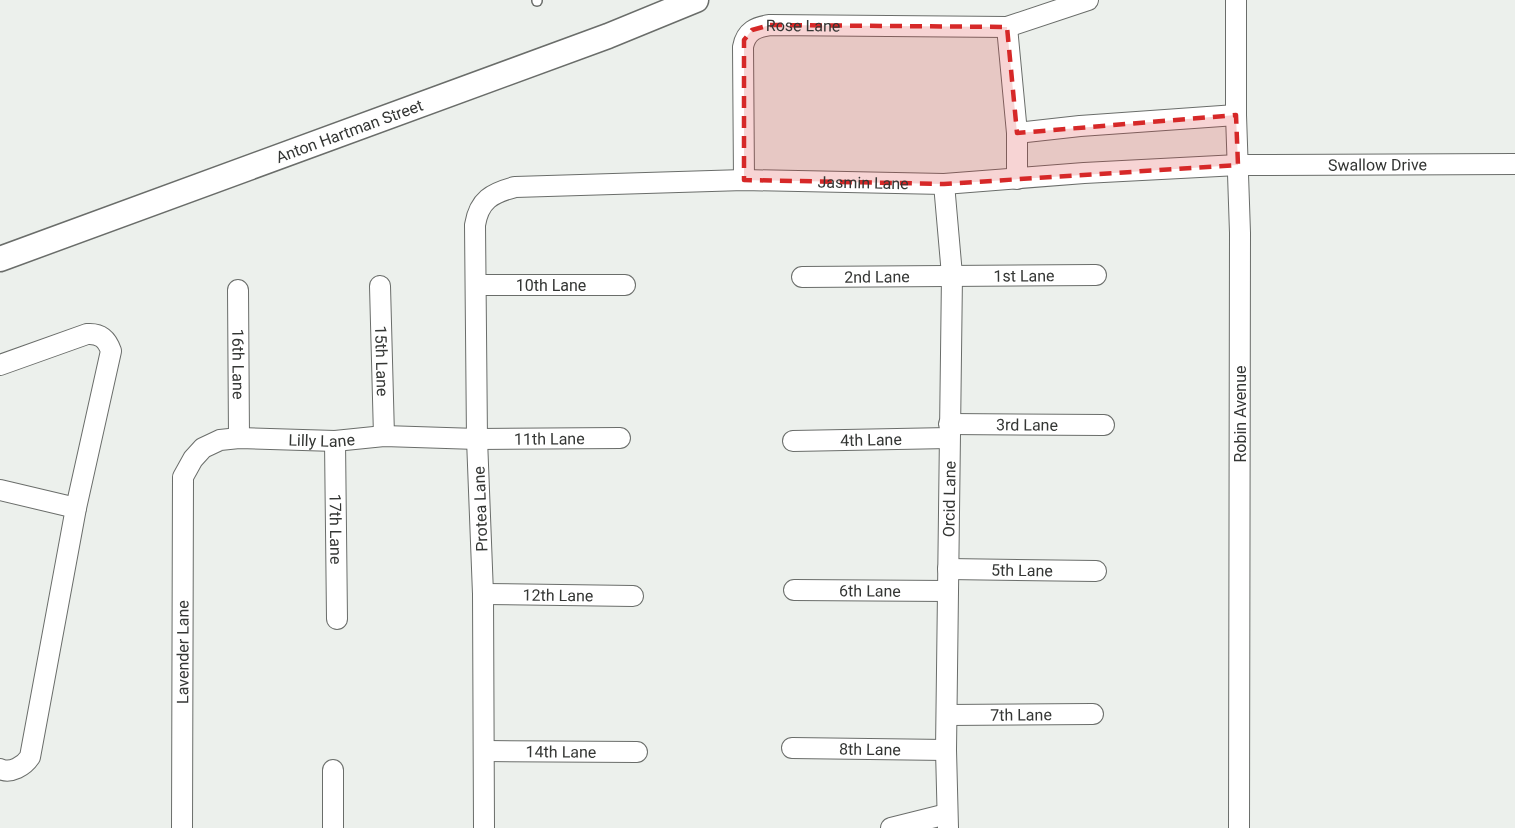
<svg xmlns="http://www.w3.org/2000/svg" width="1515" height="828" viewBox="0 0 1515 828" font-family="Roboto,sans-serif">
  <rect width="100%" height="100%" fill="#ecf0ec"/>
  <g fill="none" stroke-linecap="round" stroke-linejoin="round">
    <defs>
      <path id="service" d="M537,0V1"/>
      <g id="minor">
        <path d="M1236,0V115L1240,233L1239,828"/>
        <path d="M1007,27L1017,133V179"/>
        <path d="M1017,133L1080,126L1236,115"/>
        <path id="s1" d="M744,180L743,47C746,31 756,27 770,25L1007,27L1088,0"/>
        <path d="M944,184L952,275L946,750L948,828"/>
        <path id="s2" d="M802,277L1096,275"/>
        <path id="s3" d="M476,285H625"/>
        <path id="s4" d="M380,286L384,436"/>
        <path id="s5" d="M238,290L239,438"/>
        <path d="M0,365L87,334C100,333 107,339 111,351L76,508L30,757C24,766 11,774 0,769"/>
        <path id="s6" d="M949,424L1104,425"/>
        <path id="s7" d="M335,441L337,619"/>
        <path id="s8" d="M793,441L949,438"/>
        <path d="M0,490L76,508"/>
        <path id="s9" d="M948,569L1096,571"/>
        <path id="s10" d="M794,590L948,591"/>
        <path id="s11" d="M483,594L633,596"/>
        <path id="s12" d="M947,715L1093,714"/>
        <path id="s13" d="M792,748L946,750"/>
        <path id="s14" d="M485,751L637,752"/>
        <path id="s15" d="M182,828L183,477L193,459L203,448L220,440L239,438L335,441L384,436L477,439L620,438"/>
        <path d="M333,828V770"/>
        <path id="s16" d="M484,828L483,594L477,439L475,225C479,200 492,193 515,187L744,180L944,184L1084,173L1238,165L1515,164"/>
        <path d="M891,828L947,814"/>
      </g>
      <g id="tertiary">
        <path id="s17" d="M0,259L608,36L696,0"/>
      </g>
    </defs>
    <use href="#service" stroke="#6a6d6a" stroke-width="12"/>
    <use href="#minor" stroke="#6a6d6a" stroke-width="22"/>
    <use href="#tertiary" stroke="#6a6d6a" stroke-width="27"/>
    <use href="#service" stroke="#fff" stroke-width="9"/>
    <use href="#minor" stroke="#fff" stroke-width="20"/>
    <use href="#tertiary" stroke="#fff" stroke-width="24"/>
  </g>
  <path fill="#d62828" fill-opacity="0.2" stroke="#d62828" stroke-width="4.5" stroke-dasharray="12 8" stroke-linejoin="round" d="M770,25L1007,27L1017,133L1236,115L1238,165L944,184L744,180V40L752,30Z"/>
  <g text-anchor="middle" stroke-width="4.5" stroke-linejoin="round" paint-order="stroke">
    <g font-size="16" fill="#343634" stroke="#fff">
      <text dy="6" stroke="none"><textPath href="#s1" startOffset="204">Rose Lane</textPath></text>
      <text dy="6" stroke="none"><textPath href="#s17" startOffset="372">Anton Hartman Street</textPath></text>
      <text dy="6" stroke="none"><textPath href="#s16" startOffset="1526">Swallow Drive</textPath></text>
      <text dy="6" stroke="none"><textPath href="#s16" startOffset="1011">Jasmin Lane</textPath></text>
      <text dy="6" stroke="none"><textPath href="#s2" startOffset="222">1st Lane</textPath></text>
      <text dy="6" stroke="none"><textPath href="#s2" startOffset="75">2nd Lane</textPath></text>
      <text dy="6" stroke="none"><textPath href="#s3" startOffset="75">10th Lane</textPath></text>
      <text dy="6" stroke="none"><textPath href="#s4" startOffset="75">15th Lane</textPath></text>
      <text dy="6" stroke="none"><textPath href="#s5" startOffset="74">16th Lane</textPath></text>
      <text transform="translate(1240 414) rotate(-90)" y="6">Robin Avenue</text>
      <text dy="6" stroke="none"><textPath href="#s6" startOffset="78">3rd Lane</textPath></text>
      <text dy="6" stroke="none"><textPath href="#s15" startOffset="507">Lilly Lane</textPath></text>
      <text dy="6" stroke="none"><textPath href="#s15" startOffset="735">11th Lane</textPath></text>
      <text dy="6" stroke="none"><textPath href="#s8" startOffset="78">4th Lane</textPath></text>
      <text transform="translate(949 499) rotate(-89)" y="6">Orcid Lane</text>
      <text transform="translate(480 509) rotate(-92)" y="6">Protea Lane</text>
      <text dy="6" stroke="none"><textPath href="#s7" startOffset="88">17th Lane</textPath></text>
      <text dy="6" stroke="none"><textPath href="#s9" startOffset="74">5th Lane</textPath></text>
      <text dy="6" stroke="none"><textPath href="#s10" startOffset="76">6th Lane</textPath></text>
      <text dy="6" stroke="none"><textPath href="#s11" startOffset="75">12th Lane</textPath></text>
      <text dy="6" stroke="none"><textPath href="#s15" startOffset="176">Lavender Lane</textPath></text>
      <text dy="6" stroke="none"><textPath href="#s12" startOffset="74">7th Lane</textPath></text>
      <text dy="6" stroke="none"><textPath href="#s13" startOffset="78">8th Lane</textPath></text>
      <text dy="6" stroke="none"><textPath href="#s14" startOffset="76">14th Lane</textPath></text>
    </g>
  </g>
</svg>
